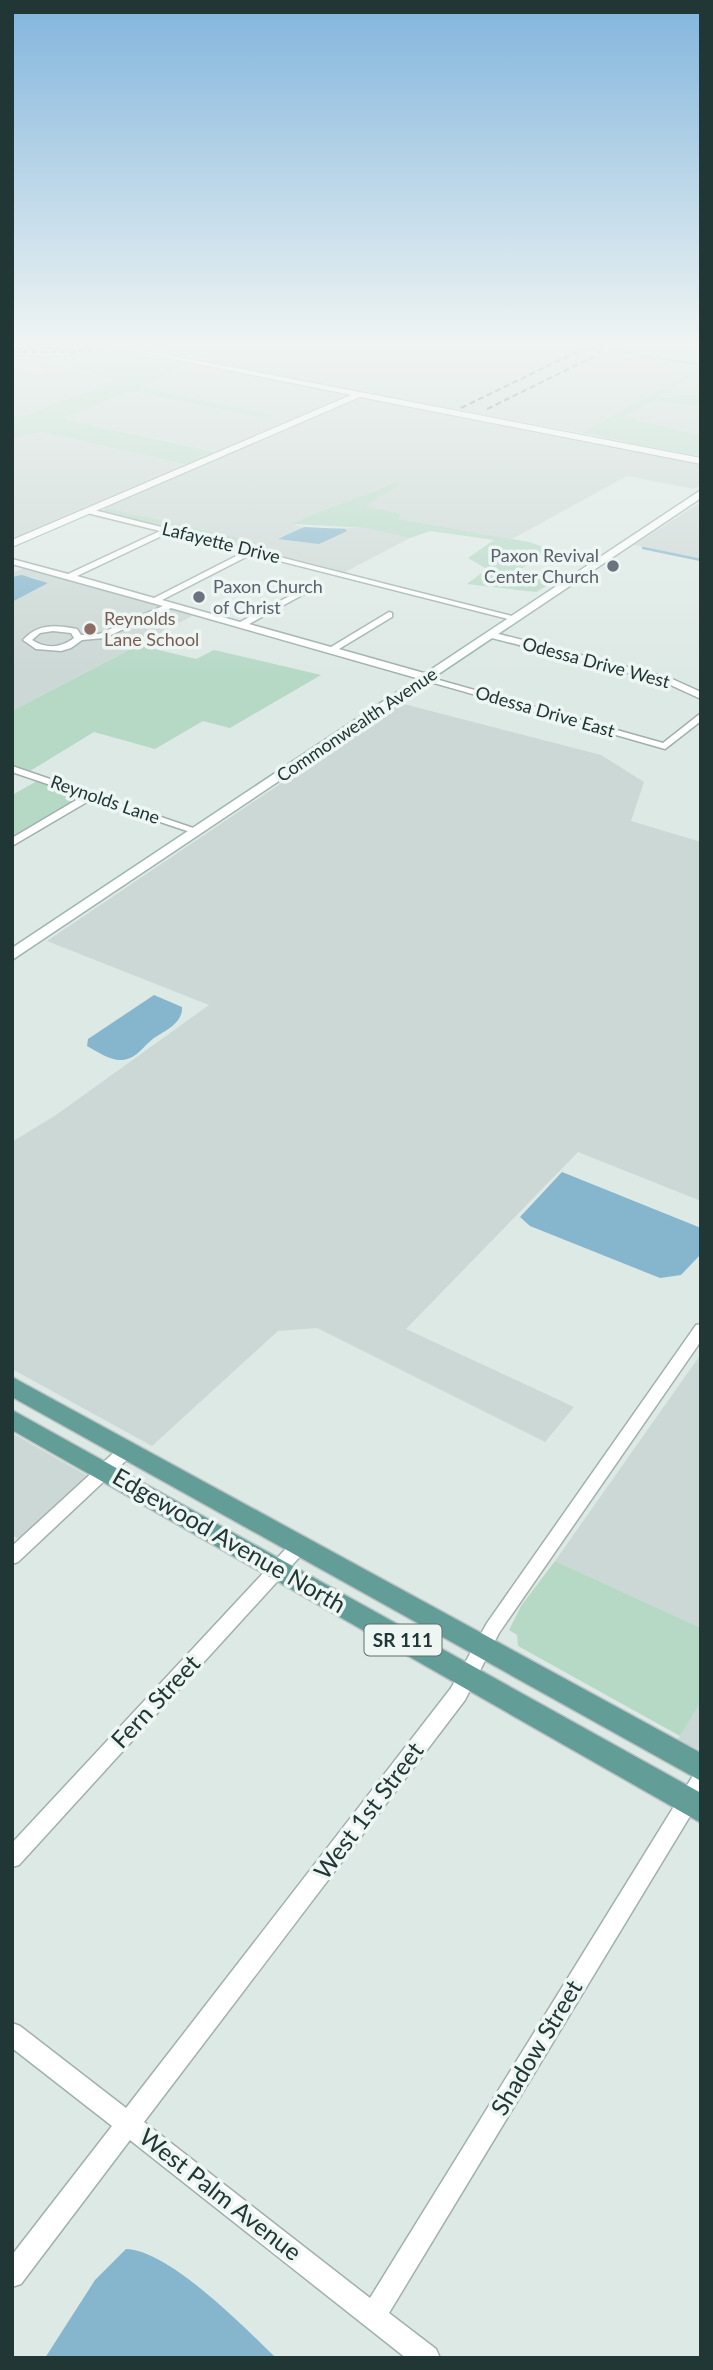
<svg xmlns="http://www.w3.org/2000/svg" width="713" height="2370" viewBox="0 0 713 2370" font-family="Lato,sans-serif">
  <rect width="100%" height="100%" fill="#dde9e5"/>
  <path fill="#ccd8d5" d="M30,344H97L110,346L57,352L12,350Z
    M250,344H553L696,369L582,433L203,362Z
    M12,354L42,356L52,363L119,381L114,385L12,420V368L45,374L37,367L12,361Z
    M196,363L348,394L347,396L221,452L65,420L67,415L131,391L267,419L273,417L137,387Z
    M701,373V395L690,393L676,400L657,396Z
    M360,398L701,464V485L694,489L627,476L512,539L397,519L401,515L364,506L394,482L294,525L304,527L298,528H364L410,538L345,572L248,548L255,542L102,507Z
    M655,401L696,406L701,403V436L623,418Z
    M31,432H42L190,466L12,542V485L15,484L12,483V438Z
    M701,502V559L634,545Z
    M26,567L196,614L12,711V602L48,583L32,577H12V573Z
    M400,703L601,755L644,782L631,821L701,842V1201L578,1152L406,1329L574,1407L545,1442L317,1328L278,1331L152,1446L12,1369V1142L56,1115L209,1005L47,941Z
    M701,1354V1628L555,1561Z
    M12,1433L100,1483L31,1546L12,1535Z
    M701,1702V1751L678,1739Z"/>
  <path fill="#b6d9c6" d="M200,344H250L206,359L167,352Z
    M612,344H701V373L658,396C678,401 684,392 701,395V403L696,406L655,401L624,417L701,436V457L582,433L695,370L606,354L613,348Z
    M112,350L190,364L139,387L274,416L268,419L131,391L67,416L66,420L217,452L187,465L42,432L12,438V420L118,381L52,362L42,356Z
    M394,482L401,484L365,506L402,514L398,519L529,542L549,549L520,570L556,581L536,592L467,584L487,569L468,558L494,540L430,531L410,538L364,528L292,524C327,507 359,499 394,482Z
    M107,508L256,542L248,548L101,511Z
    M138,645L196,659L214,650L321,675L230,728L203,721L155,749L94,732L30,771L12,765V711Z
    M39,780L80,794V797L12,839V795Z
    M555,1561L701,1628V1702L680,1736L518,1646L517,1635L509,1630L521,1606Z"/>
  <path fill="#86b6cd" d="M304,527L345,529L347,531L319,544L278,539Z
    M22,575L48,583L12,602V577Z
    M154,995L182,1007C183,1023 166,1030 154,1038C142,1047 136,1061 118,1060C108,1059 96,1051 87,1046L88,1039Z
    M562,1172L701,1228V1254L681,1275L660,1278L530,1226L520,1217Z
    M126,2249C169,2250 244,2327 276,2358H45L95,2280Z"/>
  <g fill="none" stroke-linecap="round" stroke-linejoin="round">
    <path stroke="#86b6cd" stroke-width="2" d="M578,345L584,346
      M592,348H598
      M608,350L701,365"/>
    <path stroke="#86b6cd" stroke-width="2.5" d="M643,548L701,560"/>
    <defs>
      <path id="minor" d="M21,344H29L12,350V346Z
        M90,509L520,618L516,621L252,554L162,600L240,622L303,589L307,591L306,593L249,624L331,647L389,612L392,613V617L339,649L431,675L432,678L663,743L701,713V721L665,749L171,608L104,638L82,640L71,648L61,651L36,649L23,640C38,623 56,625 77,629L81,635L99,634L163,606L12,564V559L68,574L160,531L87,513L86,511ZM168,533L244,552L154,598L77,576ZM53,631L71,633L74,638C61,648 46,649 32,640L40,633Z
        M491,632L670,678L701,692V699L664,682L488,637L487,635Z
        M12,766L202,831L197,834L193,833L92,799L12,846V838L83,796L12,772Z
        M701,1324V1341L499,1633L465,1700L144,2122L370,2298L694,1774L701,1771V1798L389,2313L436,2349L440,2358H406L130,2140L21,2284L12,2287V2255L112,2126L12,2048V2023L20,2026L126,2108L451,1688L487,1623L696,1325Z
        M127,1444L133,1446L135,1450L133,1454L18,1562L12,1564V1546L121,1446Z
        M299,1539L305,1541L308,1546L305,1551L19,1865L12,1867V1843L293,1541Z"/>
      <path id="tertiary" d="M99,344H112L701,458V464L360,397L12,547V540L351,395Z"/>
      <path id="secondary" d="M701,490V498L12,960V948Z"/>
      <path id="primary" d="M12,1377L701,1753V1781L12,1397Z
        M12,1410L701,1793V1823L12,1430Z"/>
    </defs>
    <use href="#minor" stroke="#a1b0ad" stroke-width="3"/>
    <use href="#tertiary" stroke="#a1b0ad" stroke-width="2"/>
    <use href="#secondary" stroke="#9db4af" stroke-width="3"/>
    <use href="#primary" stroke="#bcc3c2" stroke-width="3"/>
    <use href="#minor" fill="#fff" fill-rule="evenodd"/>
    <use href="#tertiary" fill="#fff" fill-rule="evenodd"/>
    <use href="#secondary" fill="#fff" fill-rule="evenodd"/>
    <use href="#primary" fill="#639d98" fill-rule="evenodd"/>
    <path stroke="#5a7371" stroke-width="2" stroke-dasharray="6 3.5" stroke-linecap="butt" d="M12,352H72L128,344
      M461,408L593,344
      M487,409L595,356L607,344"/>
  </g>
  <linearGradient id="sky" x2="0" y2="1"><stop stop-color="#81b5dd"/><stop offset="0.51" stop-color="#f0f5f3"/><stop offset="1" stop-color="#f0f5f3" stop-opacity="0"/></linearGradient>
  <rect width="713" height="675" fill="url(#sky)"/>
  <g fill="#6b7280" stroke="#edf6f3" stroke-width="2.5">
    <circle cx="613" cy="566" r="7"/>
    <circle cx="199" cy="597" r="7"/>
  </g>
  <circle fill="#8d6e63" stroke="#edf6f3" stroke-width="2.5" cx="90" cy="629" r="7"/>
  <g text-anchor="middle" stroke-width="7" stroke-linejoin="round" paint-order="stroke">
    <g font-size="18" fill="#203735" stroke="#edf6f3">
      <text transform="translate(221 543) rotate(14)" y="6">Lafayette Drive</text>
      <text transform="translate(596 663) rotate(15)" y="6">Odessa Drive West</text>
      <text transform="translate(545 712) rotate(16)" y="6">Odessa Drive East</text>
      <text transform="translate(357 725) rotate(-34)" y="6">Commonwealth Avenue</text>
      <text transform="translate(105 800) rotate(19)" y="6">Reynolds Lane</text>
    </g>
    <g font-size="18" fill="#5b616d" stroke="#edf6f3" text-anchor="end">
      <text x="599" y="562">Paxon Revival<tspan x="599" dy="21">Center Church</tspan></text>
      <text x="213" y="593" text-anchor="start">Paxon Church<tspan x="213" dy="21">of Christ</tspan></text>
    </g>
    <g font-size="18" fill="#785e54" stroke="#edf6f3" text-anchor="start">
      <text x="104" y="625">Reynolds<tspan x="104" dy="21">Lane School</tspan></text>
    </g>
    <rect fill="#edf6f3" stroke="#5e706e" stroke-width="2" x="364.5" y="1624.5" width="77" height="31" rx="5"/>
    <g font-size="19" font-weight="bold" fill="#203735">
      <text x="403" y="1647">SR 111</text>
    </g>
    <g font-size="24" fill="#203735" stroke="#edf6f3">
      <text transform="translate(229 1541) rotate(30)" y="8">Edgewood Avenue North</text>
      <text transform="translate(156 1702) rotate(-47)" y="8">Fern Street</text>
      <text transform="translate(369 1811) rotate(-53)" y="8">West 1st Street</text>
      <text transform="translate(537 2048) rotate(-59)" y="8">Shadow Street</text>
      <text transform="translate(220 2195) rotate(38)" y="8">West Palm Avenue</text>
    </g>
  </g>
  <rect width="713" height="2370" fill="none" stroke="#203735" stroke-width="28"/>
</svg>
